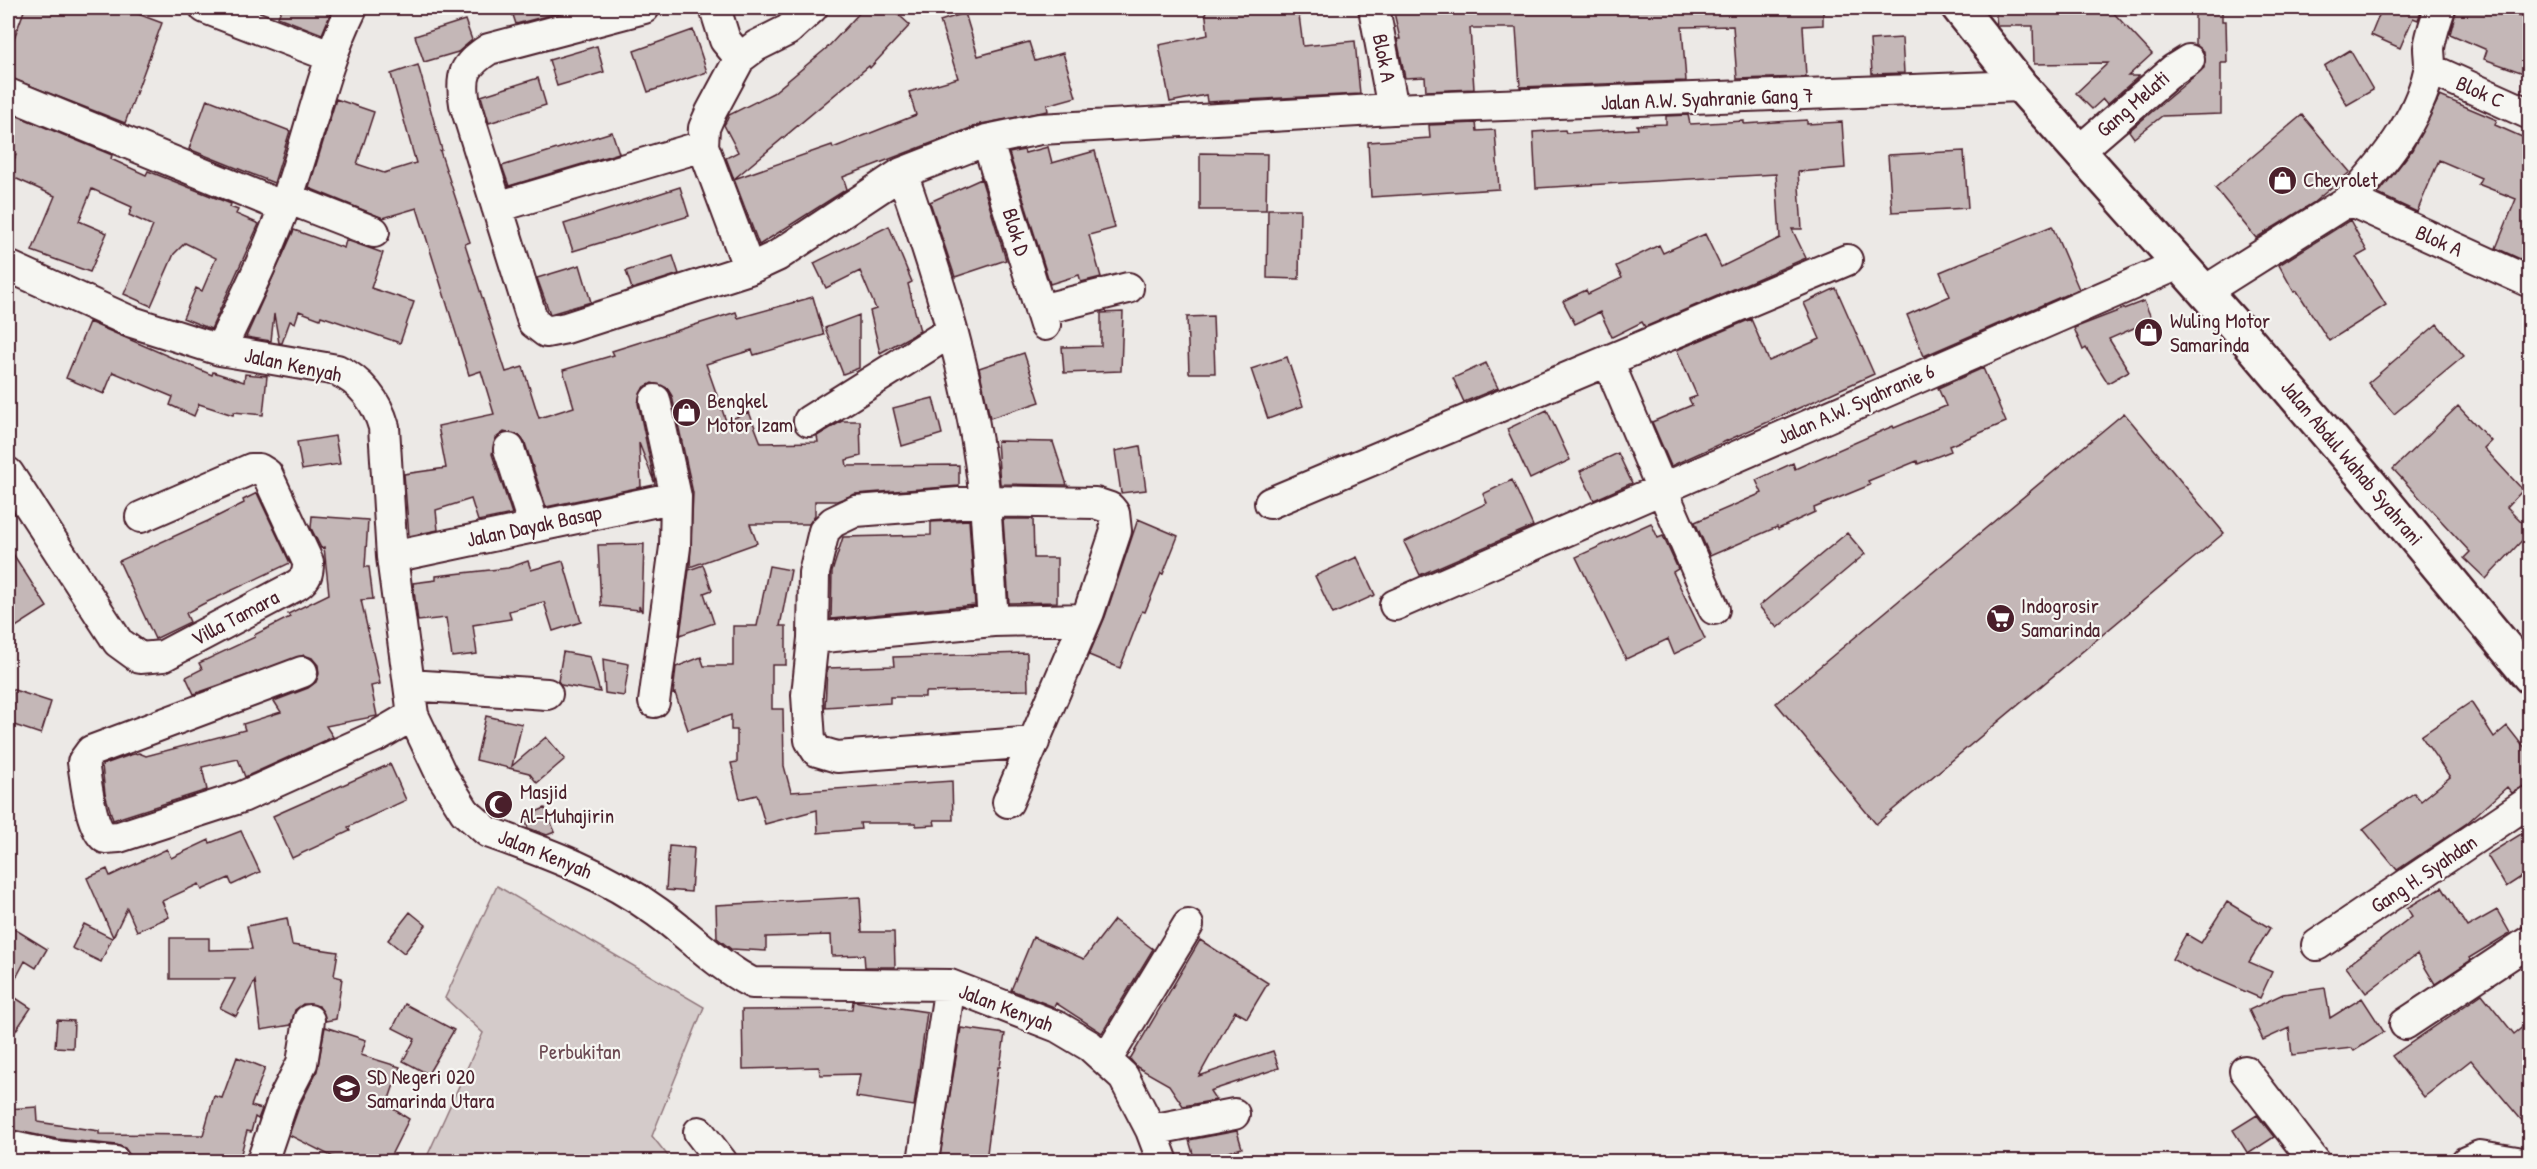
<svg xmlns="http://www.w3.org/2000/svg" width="2537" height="1169" viewBox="0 0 2537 1169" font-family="'Patrick Hand',sans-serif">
  <rect width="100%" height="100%" fill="#ece9e6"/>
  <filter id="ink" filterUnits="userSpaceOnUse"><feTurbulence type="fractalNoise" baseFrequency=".0167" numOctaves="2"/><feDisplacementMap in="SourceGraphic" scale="12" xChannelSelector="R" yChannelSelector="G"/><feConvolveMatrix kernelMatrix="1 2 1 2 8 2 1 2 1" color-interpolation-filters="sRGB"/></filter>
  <g filter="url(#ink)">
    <path fill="#d4cbca" stroke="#8f757a" stroke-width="1.5" d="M497,886L704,1007L652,1136L672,1161H425L483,1033L445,998Z"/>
    <path fill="#c4b7b7" stroke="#4a1f2b" stroke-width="1.5" d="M25,8H122L162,23L125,123L8,77V55Z
      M282,8H333L322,34L278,17Z
      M539,8H552L554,14L516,24L513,15Z
      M864,8H891L910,25L870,68L869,66L734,179L832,145L833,148L916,115L909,92L958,78L940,21L965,13L978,56L1029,42L1035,61L1063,53L1076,97L1047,105L1048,111L981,124L843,177L847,189L759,245L726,158L738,152L724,125L727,120L729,115L773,93L828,47Z
      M1205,8H1298L1303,46L1355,41L1360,94L1207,102L1206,95L1170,102L1159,45L1208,35Z
      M1393,8H1823V25L1803,26L1806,77L1737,79L1733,26L1682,27L1686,81L1520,87L1516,28H1470L1474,89L1426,91L1425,77L1405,78L1397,39H1400Z
      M1995,8H2109L2152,54L2128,76H2139L2107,104L2103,99L2092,109L2076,93L2108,63L2034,64L2033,26H1997Z
      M2195,8H2222V21H2226L2227,63H2221V114L2162,116L2134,138L2129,131L2204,68V51L2195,44Z
      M2382,8H2422L2418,20L2413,18L2400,48L2371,35Z
      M2457,8H2497L2529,19V75L2484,59L2487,50L2450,34Z
      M465,20L472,40L458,52L424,62L415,36Z
      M693,30L707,72L648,92L634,51Z
      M1902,38L1904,73L1872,74L1870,40Z
      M597,46L604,72L557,86L549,60Z
      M2350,50L2373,90L2347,105L2324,66Z
      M418,65L442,150L440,151L470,242L465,244L506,372L523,367L539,418L574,407L563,370L614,355L612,351L736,312L738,318L813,297L824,335L754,355L752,350L706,364L726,421L749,412L761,443L818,442L817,436L842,421H860L861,456L846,460L847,466L959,465V486L855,494L837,501H815V515L809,524H750L757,543L690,567L693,493L672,396L667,388L652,383L643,388L638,403L655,484L639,443L641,487L546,507L525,443L520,436L504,432L496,438L492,454L512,514L478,521L471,499L436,510L438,530L409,536L404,474L446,468L438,426L494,414L481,371L469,375L417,208L383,218L309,188L336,99L374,112L357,164L384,173L416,163L391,74Z
      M538,78L546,105L489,123L481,96Z
      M2440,96L2497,120L2495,125L2529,140V263L2496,248L2516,199L2478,184L2481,178L2439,160L2417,212L2378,194L2412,150Z
      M207,99L290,131L274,183L189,149Z
      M8,112L112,155L111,159L146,175L148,171L231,204L230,207L238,210L236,214L259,224L211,329L183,318L196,288L202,291L216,258L185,243L174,254L151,306L124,294L153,226L129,215L132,207L92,189L79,221L107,233L90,272L32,251L55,196L8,175L16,155L8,152Z
      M1688,115L1690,124L1744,121V124L1807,120V124L1842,122L1845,168L1798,172L1802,229H1792L1806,258L1645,327L1642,322L1612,337L1600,312L1575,324L1563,301L1586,290L1588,294L1622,278L1616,266L1659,245L1663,253L1705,234L1721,267L1780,238L1776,174L1536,188L1533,132L1565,130L1566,133L1638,129L1637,125L1666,124V116Z
      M2302,115L2350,172L2313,203L2256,238L2215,188Z
      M1476,123L1477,131L1495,130L1499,189L1371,197L1368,142L1430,138L1429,125Z
      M612,132L619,153L509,186L502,166Z
      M1048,147L1052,163L1095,151L1115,228L1089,235L1101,277L1081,282L1079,275L1050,284L1009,153L1024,150L1025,153Z
      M1964,151L1968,208L1892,212L1888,155Z
      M1200,153L1267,154L1266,210H1200Z
      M980,175L1006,260L955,277L930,202L981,179Z
      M680,187L689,216L573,251L564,224Z
      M1268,209H1300L1299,279L1267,278Z
      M2350,220L2367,251L2356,257L2386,305L2329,341L2297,291L2294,292L2279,265Z
      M889,226L912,282L908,284L920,331L880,353L870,311L876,309L860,271L826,288L814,263Z
      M2052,226L2079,289L1924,356L1907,315L1950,296L1940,272Z
      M294,230L344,248L346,240L383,253L371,288L414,302L400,343L321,316L320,319L299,311L295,323L290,321L282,343H279L274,314L271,341L246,337Z
      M673,256L679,274L632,289L626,271Z
      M580,265L591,302L550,314L537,278Z
      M1836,288L1874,374L1671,466L1652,422L1692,405L1689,399L1697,396L1677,350L1751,319L1769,361L1820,339L1804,303Z
      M2144,301L2152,320L2109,339L2129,371L2108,383L2086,348L2083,350L2074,328Z
      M1123,312L1121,371L1064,373L1062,347L1101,346V313Z
      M859,315V368L843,374L825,328Z
      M1213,316L1215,373H1189L1187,317Z
      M89,322L212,375L213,372L244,382L245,374L267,376L263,415L234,412L233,415L199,404L194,416L170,405L173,397L113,372L104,394L66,378Z
      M2437,324L2464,356L2394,414L2368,383Z
      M1024,353L1040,402L990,418L979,368Z
      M1287,357L1303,406L1268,419L1251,369Z
      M1486,363L1498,388L1464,402L1453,378Z
      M1983,368L2006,422L1949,446L1951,451L1918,464L1917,461L1868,481L1870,485L1814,508L1815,512L1778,529L1777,527L1710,556L1695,522L1762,493L1756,480L1793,463L1795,469L1893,426L1894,428L1946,406L1938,388Z
      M933,398L942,434L902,446L893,408Z
      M2458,406L2491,441L2484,448L2523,490L2507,507L2529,529V533L2486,579L2464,558L2470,552L2393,469Z
      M1547,410L1570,460L1530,479L1507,429Z
      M2124,413L2224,533L1876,824L1776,703Z
      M335,436L340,464L302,470L297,442Z
      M997,441L1053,442L1067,485L1000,484Z
      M1140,446L1146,490L1121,493L1115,451Z
      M1618,453L1632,483L1594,500L1580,471Z
      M1512,480L1533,526L1420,575L1404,542L1487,503L1483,494Z
      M257,493L290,563L203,604L186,613L190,622L155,639L119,561L208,521L244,503L243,500Z
      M312,516L368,520L365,567H369L373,599L361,600L380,684L371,686L377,716L326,726L333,737L245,777L238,759L202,767L207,790L113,820L105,794L102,765L130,755L139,753L146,756L245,730L243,724L281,712L274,701L308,688L316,682L319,674L318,665L312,658L304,655L194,694L186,677L202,669L199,663L255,637L254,635L290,617L288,614L329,594L324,547L321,548L311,528Z
      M1003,519H1033L1034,558H1057V602L1009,603Z
      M1138,519L1178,536L1163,574L1161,573L1145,612L1142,611L1120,668L1089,655L1105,617Z
      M969,520L975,605L831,619L832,572L843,537L931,535V522Z
      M1651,523L1658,538L1663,536L1678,569L1673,572L1705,639L1674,654L1668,639L1626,659L1576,557Z
      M1847,533L1865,554L1777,628L1759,606Z
      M644,544L642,612L639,606V610L601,606L598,545Z
      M8,546L47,607L8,632Z
      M1357,557L1375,595L1333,614L1315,576Z
      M528,561L531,570L563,561L581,622L553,631L544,602L509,611L511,619L473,625L477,654L452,657L446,618L418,621L413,583L436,580V576L508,568Z
      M703,565L712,590L704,593L714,623L680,635L689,570Z
      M769,566L791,570L780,626H786V665H772V709H783L784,766L791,792L952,781L953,820H934L935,825L916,826V823H860L861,829L818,833L817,810L765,824L757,795L740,799L731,763L737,762V730H731V715L688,730L675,693L673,694L676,667L701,657L704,666H733V626H757Z
      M563,652L590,657L600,692L561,685L558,681Z
      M1027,653L1028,690L925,692V697H890V703L825,707L827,668L894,666L893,657Z
      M603,659L629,664L624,696L605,693Z
      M8,688L51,702L41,734L8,723Z
      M2471,702L2494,737L2507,726L2529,754V784L2512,793L2507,787L2467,823L2397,870L2363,829L2414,793L2421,801L2450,777L2421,736Z
      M486,716L522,724L512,766L546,737L565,759L537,783L529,773L476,760Z
      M390,764L406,800L348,827L350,831L292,858L273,816Z
      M545,808L555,832L547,835L528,828L524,817Z
      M2529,829V872L2506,887L2487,855Z
      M241,831L260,872L232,885L229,878L202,890L199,884L162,901L169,917L137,931L127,908L113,937L87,878L107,869L110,876L167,849L171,858L209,840L210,843Z
      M669,846L694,848L691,892L666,890Z
      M2442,887L2467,927L2497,910L2510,933L2469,958L2471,960L2435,984L2417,954L2366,993L2346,967L2412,916L2407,908Z
      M860,897L862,932H894L895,967H865L864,955L832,956L831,935L766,937V951L731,949L717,938L716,905Z
      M2227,902L2270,928L2249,962L2272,972L2260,998L2198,971L2197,973L2172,959L2186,934L2201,943Z
      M410,912L426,925L404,953L388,940Z
      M287,918L292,945L338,952L334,976L342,978L336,1019L326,1021L319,1006L303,1004L295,1010L291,1025L261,1030L255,981L236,1016L220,1008L235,979H170V938H209V950L252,949L247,926Z
      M1114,920L1153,949L1102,1033L1056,1003L1054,1007L1011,990L1033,937L1084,959Z
      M84,924L112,938L101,962L72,948Z
      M8,925L47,949L36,968L25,961L8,993L31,1008L8,1042Z
      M1200,940L1268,983L1247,1018L1235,1011L1199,1076L1273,1051L1279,1068L1210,1091L1216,1100L1183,1106L1169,1085L1137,1067L1130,1059Z
      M2325,988L2330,1018L2362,998L2384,1032L2354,1051L2352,1048L2292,1055L2289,1028L2263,1040L2249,1010L2283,994Z
      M2482,994L2514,1034L2529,1022V1129L2471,1060L2424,1097L2392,1056Z
      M853,1001L927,1012L914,1106L856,1097L860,1074L820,1075L819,1067L743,1069L742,1010L852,1009Z
      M405,1004L454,1030L428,1074L403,1061L415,1039L393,1028Z
      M57,1020L74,1021L73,1048L55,1047Z
      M325,1027L366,1040L361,1055L400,1067L387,1105L409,1119L388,1161H341L289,1135L299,1107L317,1071Z
      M961,1028L1005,1034L1000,1067H998L986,1161H939Z
      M237,1057L265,1068L251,1106L262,1109L258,1119L255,1117L251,1132L247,1131L239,1161H221L193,1154V1160L131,1158L125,1148L117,1145L57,1139L8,1129V1109L37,1107L38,1122L99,1131V1134L203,1135L214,1096L222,1098Z
      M2257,1115L2274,1137L2248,1154L2233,1130Z
      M1237,1131L1242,1148L1222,1154L1224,1161H1195L1189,1140Z"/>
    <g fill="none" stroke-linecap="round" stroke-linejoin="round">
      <defs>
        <path id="minor" d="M205,8L330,56
          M644,8L489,49C464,65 460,75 465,104L533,322L546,332L566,328L749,269L777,256L902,173L987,140L1040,129L1393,109L2021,86
          M715,8L725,40L740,58
          M1374,8L1393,109
          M2430,69L2530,114
          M8,94L284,207
          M987,140L1045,325
          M2079,151L2173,70L2189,60
          M902,173C939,279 974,389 985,501L1095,503L1110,508L1114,513L1116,531L1089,612L1008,802
          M287,198L374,232
          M2349,200L2530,282
          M497,207L703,146
          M8,266L129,321L220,350L337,370C361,381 377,402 384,427L392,557L413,715L441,774L465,812L488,832C547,853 605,874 657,912C689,935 717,965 752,983L950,985L1058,1027L1090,1046L1123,1076L1151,1130L1163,1162
          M749,269L703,146L704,128L711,112L740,58L756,46L788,30L812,8
          M2205,291L2349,200C2383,163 2418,121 2429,71C2431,64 2429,55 2429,48C2431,34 2436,21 2440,8
          M1040,310L1128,288
          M220,350C244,300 269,251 287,199C310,135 322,69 352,8
          M1608,361L1662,489L2179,264
          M809,421L952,331
          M509,449L534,526
          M8,473L118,642L140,658L163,656L297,585C307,578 308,573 308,562L267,474L259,469H251L141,517
          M1270,503L1847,260
          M392,557L676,497
          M1395,605L1662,489L1714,609
          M993,621L985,501L856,511L833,522L824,531L814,573L813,638L807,695L810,740L817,751L837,757L1034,742
          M813,638L993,621L1086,619
          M302,672L91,751L83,762C86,780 90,827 105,838L119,837L242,797L377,736L413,715
          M409,685L547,694
          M654,702L675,547L676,497L655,400
          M2317,945L2530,801
          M2405,1024L2530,941
          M1107,1059L1188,925
          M2245,1071L2315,1162
          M1151,1130L1234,1114
          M699,1132L722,1162
          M8,1146L54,1156L115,1162
          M924,1155L950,985
          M262,1162L283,1100L302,1063L309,1020
          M2466,1162L2480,1156L2517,1162"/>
        <path id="highway" d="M1959,8L2021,86L2237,328L2371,485L2530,677"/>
      </defs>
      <use href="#minor" stroke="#4a1f2b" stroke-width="34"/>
      <use href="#highway" stroke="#4a1f2b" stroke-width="38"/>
      <use href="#minor" stroke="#f6f6f2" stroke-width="30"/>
      <use href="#highway" stroke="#f6f6f2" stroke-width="33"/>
    </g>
  </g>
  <defs>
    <symbol id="shop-disc" viewBox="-11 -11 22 22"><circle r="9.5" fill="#4a1f2b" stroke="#f6f6f2"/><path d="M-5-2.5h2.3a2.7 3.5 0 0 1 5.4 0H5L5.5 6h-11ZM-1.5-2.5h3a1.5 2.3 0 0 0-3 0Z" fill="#fff"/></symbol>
    <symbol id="supermarket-disc" viewBox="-11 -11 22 22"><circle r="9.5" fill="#4a1f2b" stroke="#f6f6f2"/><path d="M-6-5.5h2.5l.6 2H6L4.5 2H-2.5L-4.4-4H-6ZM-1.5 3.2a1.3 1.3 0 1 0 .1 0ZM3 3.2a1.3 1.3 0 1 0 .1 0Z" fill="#fff"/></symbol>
    <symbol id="mosque-disc" viewBox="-11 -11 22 22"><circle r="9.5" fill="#4a1f2b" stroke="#f6f6f2"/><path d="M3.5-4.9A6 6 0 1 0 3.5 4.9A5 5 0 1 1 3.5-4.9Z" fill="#fff"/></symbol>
    <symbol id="school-disc" viewBox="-11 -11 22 22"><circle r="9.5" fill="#4a1f2b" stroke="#f6f6f2"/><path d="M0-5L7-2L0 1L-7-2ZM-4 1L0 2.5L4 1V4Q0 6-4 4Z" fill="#fff"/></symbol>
  </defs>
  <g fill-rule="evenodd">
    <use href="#shop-disc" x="2266" y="164" width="33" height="33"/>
    <use href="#shop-disc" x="2132" y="316" width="33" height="33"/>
    <use href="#shop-disc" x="670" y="396" width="33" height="33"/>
    <use href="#supermarket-disc" x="1984" y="602" width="33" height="33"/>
    <use href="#mosque-disc" x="482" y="788" width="33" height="33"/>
    <use href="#school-disc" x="330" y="1072" width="33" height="33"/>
  </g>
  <g text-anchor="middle" stroke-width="4.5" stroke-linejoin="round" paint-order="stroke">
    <g font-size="21" fill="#4a1f2b" stroke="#f6f6f2">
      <text transform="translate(1384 58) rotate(79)" y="7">Blok A</text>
      <text transform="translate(2480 92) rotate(24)" y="7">Blok C</text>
      <text transform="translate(1707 99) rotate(-2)" y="7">Jalan A.W. Syahranie Gang 7</text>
      <text transform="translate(2133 104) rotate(-41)" y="7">Gang Melati</text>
      <text transform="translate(1016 232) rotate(73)" y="7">Blok D</text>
      <text transform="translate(2439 241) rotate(24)" y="7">Blok A</text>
      <text transform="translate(293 365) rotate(12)" y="7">Jalan Kenyah</text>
      <text transform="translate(1856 404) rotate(-24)" y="7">Jalan A.W. Syahranie 6</text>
      <text transform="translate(2352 463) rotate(50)" y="7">Jalan Abdul Wahab Syahrani</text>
      <text transform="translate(534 526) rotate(-12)" y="7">Jalan Dayak Basap</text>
      <text transform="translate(235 618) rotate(-28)" y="7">Villa Tamara</text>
      <text transform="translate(545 854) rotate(22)" y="7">Jalan Kenyah</text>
      <text transform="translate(2424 874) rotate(-34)" y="7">Gang H. Syahdan</text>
      <text transform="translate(1006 1008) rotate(21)" y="7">Jalan Kenyah</text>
    </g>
    <g font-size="21" fill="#4a1f2b" stroke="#f6f6f2" text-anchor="start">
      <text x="2303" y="187">Chevrolet</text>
      <text x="2170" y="328">Wuling Motor<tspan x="2170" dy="24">Samarinda</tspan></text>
      <text x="707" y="408">Bengkel<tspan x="707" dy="24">Motor Izam</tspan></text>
      <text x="2021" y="613">Indogrosir<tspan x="2021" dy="24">Samarinda</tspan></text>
      <text x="520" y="799">Masjid<tspan x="520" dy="24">Al-Muhajirin</tspan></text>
      <text x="367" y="1084">SD Negeri 020<tspan x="367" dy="24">Samarinda Utara</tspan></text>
    </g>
    <g font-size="21" fill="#6c4a53" stroke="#f6f6f2">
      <text x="580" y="1059">Perbukitan</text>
    </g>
  </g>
  <rect width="2537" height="1169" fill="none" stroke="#f6f6f2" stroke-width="30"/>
  <rect x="15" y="15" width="2507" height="1139" fill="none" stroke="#4a1f2b" stroke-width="2" filter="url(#ink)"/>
</svg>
